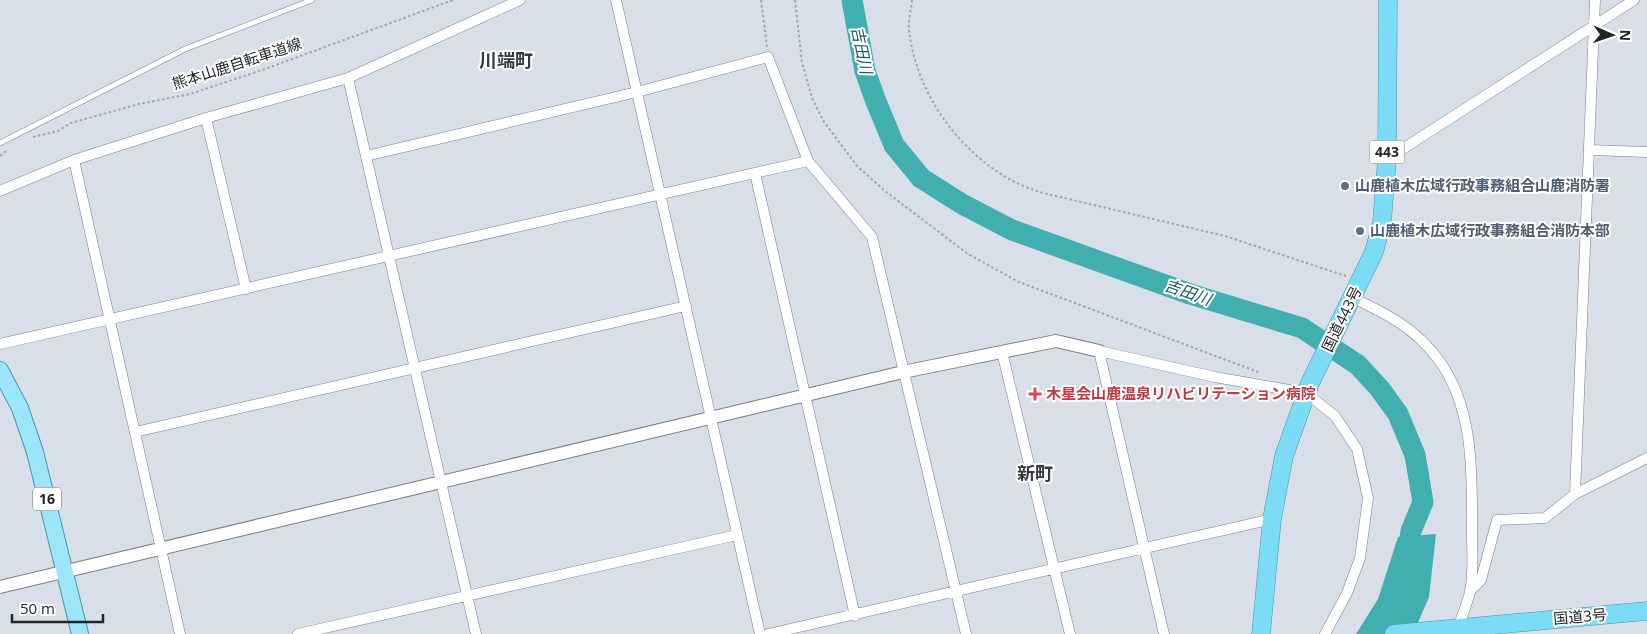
<svg xmlns="http://www.w3.org/2000/svg" width="1647" height="634" viewBox="0 0 1647 634" font-family="'Open Sans','Noto Sans JP',sans-serif">
  <rect width="100%" height="100%" fill="#d8dfe8"/>
  <path fill="#41aeb0" d="M1436,534L1429,597L1413,634H1356L1378,599L1398,537Z"/>
  <g fill="none" stroke-linecap="round" stroke-linejoin="round">
    <path stroke="#41aeb0" stroke-width="21" d="M852,0L865,71L875,99L894,145L921,178L962,204L1012,230L1190,294L1302,328L1358,365L1380,389L1398,414L1415,455L1423,502L1411,531L1406,565"/>
    <defs>
      <path id="service" d="M0,143L185,49L312,0"/>
      <path id="minor" d="M616,0L760,634
        M348,78L476,634
        M206,118L246,289
        M1589,150L1647,152
        M366,156L637,92L768,57L808,161L872,237L966,634
        M1387,159L1634,0
        M74,160L180,634
        M755,173L855,616
        M0,191L74,160L206,118L348,78L520,0
        M1353,298C1387,314 1415,328 1438,359C1475,408 1472,477 1472,535C1472,553 1474,574 1470,592C1467,604 1462,616 1458,628
        M0,344L808,161
        M1002,352L1070,634
        M135,432L686,306
        M1575,494L1595,0
        M1470,591L1481,580L1497,520L1545,518L1575,494L1647,458
        M298,634L737,535
        M768,634L1272,519
        M1164,634L1099,351L1215,377L1306,393L1335,416L1357,449L1368,498L1360,558L1347,593L1325,634"/>
      <path id="tertiary" d="M0,587L903,372L1056,341L1099,351"/>
      <path id="primary" d="M0,370L20,408L35,452L80,634"/>
      <path id="trunk" d="M1261,634L1272,519L1284,456L1310,383L1374,252L1382,222L1387,159L1388,0
        M1394,634L1647,611"/>
    </defs>
    <use href="#service" stroke="#787f87" stroke-width="6"/>
    <use href="#minor" stroke="#787f87" stroke-width="11"/>
    <use href="#tertiary" stroke="#787f87" stroke-width="14"/>
    <use href="#primary" stroke="#4797ad" stroke-width="18"/>
    <use href="#trunk" stroke="#4797ad" stroke-width="19"/>
    <path stroke="#9fa5ac" stroke-width="2" stroke-dasharray="2.5 2.5" stroke-linecap="butt" d="M761,0L767,47
      M795,0L802,63L812,98L824,122L857,166L885,191L968,254L1019,282L1258,372
      M912,0C911,10 908,21 909,30C916,92 957,150 1011,180C1019,185 1030,188 1039,192L1225,236L1346,276
      M33,137L58,131L71,123L139,104L190,94L265,69L453,0
      M0,156L7,150"/>
    <use href="#service" stroke="#fff" stroke-width="5"/>
    <use href="#minor" stroke="#fff" stroke-width="10"/>
    <use href="#tertiary" stroke="#fff" stroke-width="12"/>
    <use href="#primary" stroke="#9de5f8" stroke-width="16"/>
    <use href="#trunk" stroke="#7cdcf6" stroke-width="18"/>
  </g>
  <g fill="#5c6f8a" stroke="#fff" stroke-width="2">
    <circle cx="1345" cy="186" r="5"/>
    <circle cx="1360" cy="231" r="5"/>
  </g>
  <path fill="#e0444e" stroke="#fff" stroke-width="2" d="M1032.5 386.5h5v5h5v5h-5v5h-5v-5h-5v-5h5z"/>
  <g text-anchor="middle" stroke-width="4" stroke-linejoin="round" paint-order="stroke">
    <g fill="#fff" stroke="#646668" stroke-width="1">
      <rect x="1369.5" y="140.5" width="35" height="23" rx="4"/>
      <rect x="33" y="487.5" width="28" height="23" rx="4"/>
    </g>
    <g font-size="14" font-weight="bold" fill="#222528">
      <text x="1387" y="157">443</text>
      <text x="47" y="504">16</text>
    </g>
    <g font-size="15" fill="#222528" stroke="#fff">
      <text transform="translate(237 64) rotate(-18)" y="5">熊本山鹿自転車道線</text>
      <text transform="translate(1342 319) rotate(-64)" y="5">国道443号</text>
      <text transform="translate(1580 617) rotate(-5)" y="5">国道3号</text>
    </g>
    <g font-size="15" font-weight="bold" fill="#4e5e75" stroke="#fff" text-anchor="start">
      <text x="1355" y="191">山鹿植木広域行政事務組合山鹿消防署</text>
      <text x="1370" y="236">山鹿植木広域行政事務組合消防本部</text>
    </g>
    <g font-size="15" font-weight="bold" fill="#be3a42" stroke="#fff" text-anchor="start">
      <text x="1046" y="399">木星会山鹿温泉リハビリテーション病院</text>
    </g>
    <g font-size="16" font-style="italic" fill="#205c5d" stroke="#fff">
      <text transform="translate(862 50) rotate(78)" y="6">吉田川</text>
      <text transform="translate(1188 292) rotate(19)" y="6">吉田川</text>
    </g>
    <g font-size="18" font-weight="bold" fill="#343a40" stroke="#fff">
      <text x="506" y="67">川端町</text>
      <text x="1035" y="480">新町</text>
    </g>
  </g>
  <g transform="translate(1612 35) rotate(92)" stroke="#ffffff" stroke-width="4" paint-order="stroke">
  <path d="M0-4L9 19L0 12L-9 19Z" fill="#222528"/>
  <text y="-8" font-size="14" font-weight="bold" text-anchor="middle" fill="#222528">N</text>
  </g>
  <path d="M12 614v8h91v-8" fill="none" stroke="#222528" stroke-width="2.5"/>
  <text x="20" y="614" font-size="15" fill="#222528" stroke="#ffffff" stroke-width="4" paint-order="stroke">50 m</text>
</svg>
